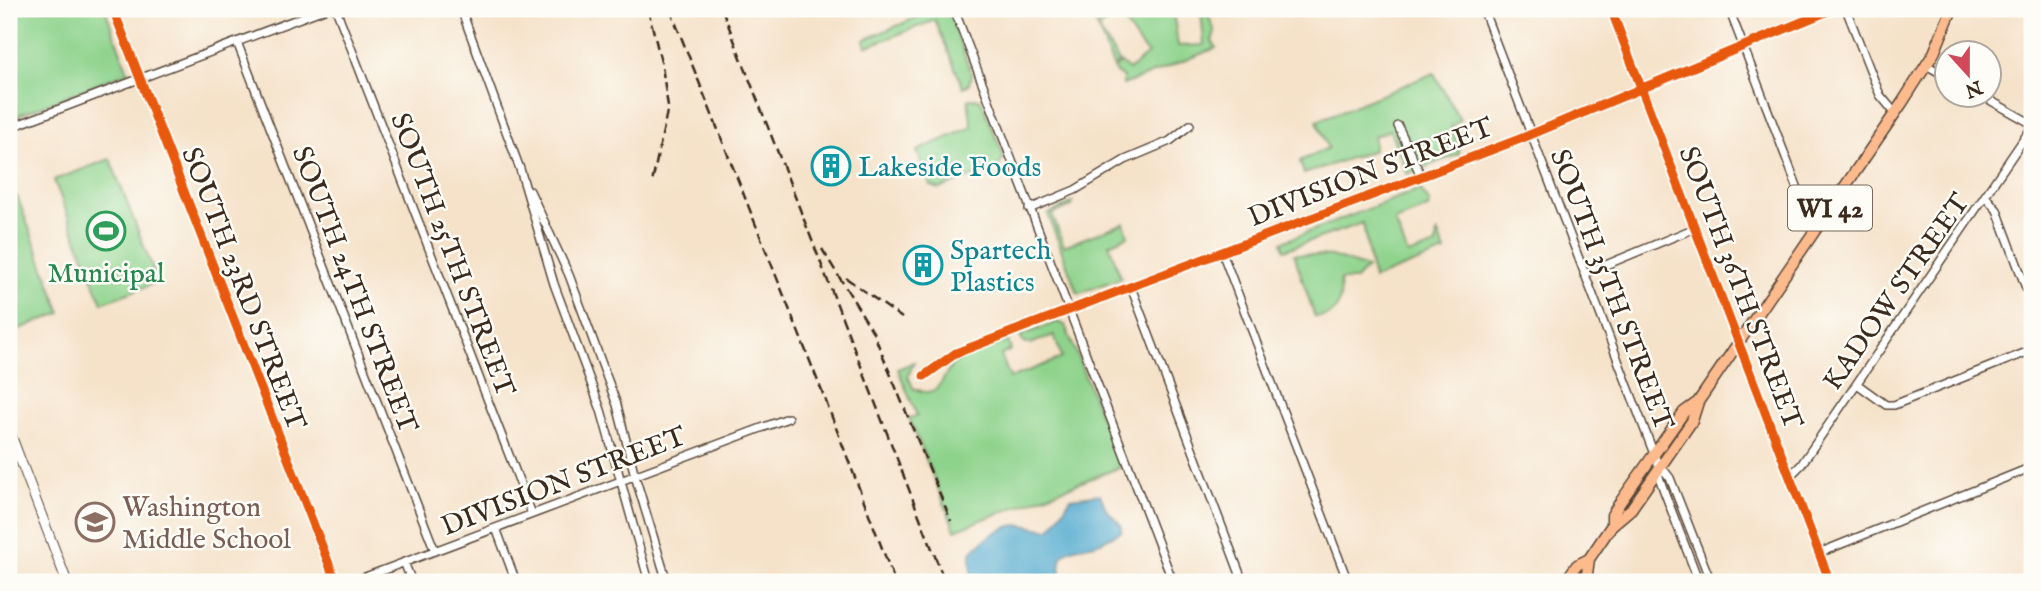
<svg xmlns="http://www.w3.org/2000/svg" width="2041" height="591" viewBox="0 0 2041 591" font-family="'IM FELL English',serif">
  <rect width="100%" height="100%" fill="#fdfcf7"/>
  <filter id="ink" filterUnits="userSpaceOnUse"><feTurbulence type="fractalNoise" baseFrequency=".0143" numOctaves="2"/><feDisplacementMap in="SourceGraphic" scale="14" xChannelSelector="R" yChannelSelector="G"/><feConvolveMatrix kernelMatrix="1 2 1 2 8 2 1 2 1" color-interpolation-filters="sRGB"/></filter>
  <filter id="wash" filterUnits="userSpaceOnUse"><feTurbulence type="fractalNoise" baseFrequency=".00686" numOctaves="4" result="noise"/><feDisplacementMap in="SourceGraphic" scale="28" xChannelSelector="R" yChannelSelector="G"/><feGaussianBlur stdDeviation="1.57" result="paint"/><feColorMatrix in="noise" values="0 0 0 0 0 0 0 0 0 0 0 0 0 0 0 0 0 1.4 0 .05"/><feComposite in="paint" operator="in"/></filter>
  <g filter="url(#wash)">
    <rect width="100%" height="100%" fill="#f5e2c9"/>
    <path fill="#8ed38c" stroke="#647e55" stroke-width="2" d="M9,9H105L128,72L9,119Z
      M929,9H948L972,76L968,85L963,87L935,20L866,47L864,40L929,12Z
      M1090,9H1173L1178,46L1204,45L1201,9H1206L1215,32L1212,41L1216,48L1123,85V78L1116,73L1114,68L1121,63L1129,70L1148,54L1139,44L1120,15L1098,28L1119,62L1113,66Z
      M1434,73L1460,120L1451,127L1459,145V154L1407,174L1390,130L1374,136V150L1304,174L1300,161L1328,148L1317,121Z
      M975,98L981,100L1004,157L999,166L939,189L930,185L917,151L972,127L968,100Z
      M110,159L158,282L102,303L54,180Z
      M1420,189L1430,203L1428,208L1395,221L1408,255L1436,245L1437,231L1445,252L1373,279L1363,223L1284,250L1282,242Z
      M17,196L61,313L9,333V198Z
      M1073,202L1072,206L1052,214L1064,246L1124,223L1128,236L1109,244L1121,278L1080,293L1077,292L1048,214Z
      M1294,254L1331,256L1367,268L1356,280H1340C1342,301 1339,317 1315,317Z
      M1057,322L1065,325L1121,467L955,530L909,418L917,416L898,369L914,362L908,376L913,388C920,391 927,394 934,390C944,384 946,370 955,363C970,352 991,347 1008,341L1011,350L1001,355L1010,378L1062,358L1054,335L1030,344L1023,342L1020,336Z"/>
    <path fill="#51a9ce" stroke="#466a76" stroke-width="2" d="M1100,494L1106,509L1122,526L1121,532C1112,535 1104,542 1095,544C1068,549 1054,549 1063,582H975L971,573V552C985,539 1002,524 1022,525C1032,526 1040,530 1051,529L1071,498Z"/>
  </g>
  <g filter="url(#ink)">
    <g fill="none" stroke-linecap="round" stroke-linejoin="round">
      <defs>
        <path id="minor" d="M113,9L336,582
          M336,9L532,514
          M461,9L520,169L554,284L601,410L649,582
          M954,9L1173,582
          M1483,9L1659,467V477L1664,491L1699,582
          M1611,9L1830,582
          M1729,9L1805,207L1821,222
          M1846,9L1880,95L1895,113
          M237,42L435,551
          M1926,65L1946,76
          M1979,94L2032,124
          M1398,126L1421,176
          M9,128L324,9
          M530,191L569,275L617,405L635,476L667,582
          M1986,197L1997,210L2032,304
          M1029,209L1075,190L1125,160L1170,141L1190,125
          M1222,252L1348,582
          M1584,274L1695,228
          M1131,287L1243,582
          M924,376L956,353L1520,139L1833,9
          M1857,384L1886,405H1894L2032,350
          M1659,467L1663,469L1670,478L1711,582
          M1790,476L1801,465L2032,127
          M496,528L516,582
          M1819,553L2032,467
          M404,562L412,582
          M352,582L788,418"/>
        <path id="tertiary" d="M9,430L67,582"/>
        <path id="primary" d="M1612,525V515L1621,501L1684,412L1698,402L1902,103L1934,53L1952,9
          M1565,582L1577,565L1589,559
          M1582,582L1587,574L1589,559L1612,525L1631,509L1692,421L1698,402"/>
      </defs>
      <use href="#minor" stroke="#574638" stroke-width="10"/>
      <use href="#tertiary" stroke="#574638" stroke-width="11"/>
      <use href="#primary" stroke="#574638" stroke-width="13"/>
      <use href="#minor" stroke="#fff" stroke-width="7"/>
      <use href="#tertiary" stroke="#fff" stroke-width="9"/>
      <use href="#primary" stroke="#fcba8d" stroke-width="10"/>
      <path stroke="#3b2a1e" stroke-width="2.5" stroke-dasharray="10 5" stroke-linecap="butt" d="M648,9L662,66L668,107L652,183
        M670,9L825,399L895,582
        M722,9L945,582
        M822,249L873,332L951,521
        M846,278L902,318"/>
      <defs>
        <path id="cycleway" d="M113,9L336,582
          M1611,9L1830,582
          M924,376L956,353L1520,139L1833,9"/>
      </defs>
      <use href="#cycleway" stroke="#fdfcf7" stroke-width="13"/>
      <use href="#cycleway" stroke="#e8590c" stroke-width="9"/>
    </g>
  </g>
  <defs>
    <symbol id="building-ring" viewBox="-11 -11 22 22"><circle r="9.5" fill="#fdfcf7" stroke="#0f9aa8" stroke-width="1.5"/><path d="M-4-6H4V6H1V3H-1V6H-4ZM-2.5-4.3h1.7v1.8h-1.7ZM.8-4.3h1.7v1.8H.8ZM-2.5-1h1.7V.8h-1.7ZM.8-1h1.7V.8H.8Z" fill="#0f9aa8"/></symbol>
    <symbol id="stadium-ring" viewBox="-11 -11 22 22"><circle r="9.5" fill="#fdfcf7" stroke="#2e9e5b" stroke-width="1.5"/><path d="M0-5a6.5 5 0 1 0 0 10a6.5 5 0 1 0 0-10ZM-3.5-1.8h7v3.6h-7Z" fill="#2e9e5b"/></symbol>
    <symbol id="school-ring" viewBox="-11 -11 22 22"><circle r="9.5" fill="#fdfcf7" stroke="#8d6e63" stroke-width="1.5"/><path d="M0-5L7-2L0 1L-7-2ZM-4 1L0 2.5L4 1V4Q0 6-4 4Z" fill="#8d6e63"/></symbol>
  </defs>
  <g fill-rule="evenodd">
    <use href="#building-ring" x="809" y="144" width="44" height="44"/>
    <use href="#stadium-ring" x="84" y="209" width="44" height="44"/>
    <use href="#building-ring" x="901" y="243" width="44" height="44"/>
    <use href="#school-ring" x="73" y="500" width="44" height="44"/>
  </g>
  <g text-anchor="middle" stroke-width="5" stroke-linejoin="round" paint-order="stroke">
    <rect fill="#fdfcf7" stroke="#75695f" stroke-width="2" x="1788" y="185.5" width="84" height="45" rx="5"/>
    <g font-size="26" font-weight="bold" fill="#3b2a1e">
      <text x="1830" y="217">WI 42</text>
    </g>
    <g font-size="28" fill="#0d838f" stroke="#fdfcf7" text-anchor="start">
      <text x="858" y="176">Lakeside Foods</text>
      <text x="950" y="259">Spartech<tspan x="950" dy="32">Plastics</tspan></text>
    </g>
    <g font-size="28" fill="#3b2a1e" stroke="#fdfcf7">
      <text transform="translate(1370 171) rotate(-21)" y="10">DIVISION STREET</text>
      <text transform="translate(454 254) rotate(69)" y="10">SOUTH 25TH STREET</text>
      <text transform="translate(1742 287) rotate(69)" y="10">SOUTH 36TH STREET</text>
      <text transform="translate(245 288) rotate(69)" y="10">SOUTH 23RD STREET</text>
      <text transform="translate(356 289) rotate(69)" y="10">SOUTH 24TH STREET</text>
      <text transform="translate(1613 289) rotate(69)" y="10">SOUTH 35TH STREET</text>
      <text transform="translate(1895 291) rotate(-55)" y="10">KADOW STREET</text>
      <text transform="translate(563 480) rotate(-21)" y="10">DIVISION STREET</text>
    </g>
    <g font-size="28" fill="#27864d" stroke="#fdfcf7">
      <text x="106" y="282">Municipal</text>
    </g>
    <g font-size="28" fill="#785e54" stroke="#fdfcf7" text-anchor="start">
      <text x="122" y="516">Washington<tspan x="122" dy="32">Middle School</tspan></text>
    </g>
  </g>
  <rect width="2041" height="591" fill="none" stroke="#fdfcf7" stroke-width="35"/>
  <g transform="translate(1968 74) rotate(159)"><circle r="33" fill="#fdfcf7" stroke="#afa8a0" stroke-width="2"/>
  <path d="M0-5L12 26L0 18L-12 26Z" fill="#d1495b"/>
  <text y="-10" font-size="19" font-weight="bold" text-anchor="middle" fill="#3b2a1e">N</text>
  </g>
</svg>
